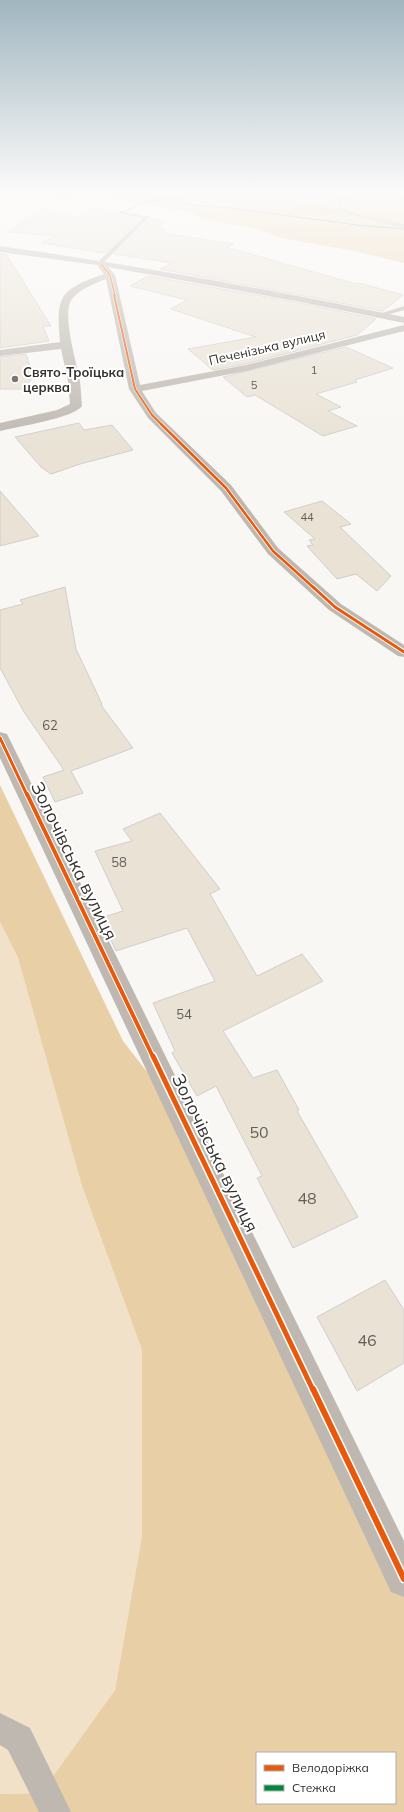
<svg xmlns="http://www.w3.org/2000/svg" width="404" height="1812" viewBox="0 0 404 1812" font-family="Mulish,sans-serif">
  <rect width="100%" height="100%" fill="#f9f7f4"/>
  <path fill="#f0e1c8" d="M0,922L18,958L82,1186L142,1350V1536L115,1690L41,1793L0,1794Z"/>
  <path fill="#e8cfa5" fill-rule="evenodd" d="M33,194H404V263L354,251L281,238L253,228L203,219L190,212L85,195L69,202ZM332,208L338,211V213L326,216L293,210L291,209Z
    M0,785L123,1041L196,1135L404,1551V1812H0V1794L41,1793L115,1690L142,1536V1350L82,1186L18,958L0,922ZM257,1753H395V1803H257Z"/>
  <path fill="#d7b884" d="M302,204L332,208L338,211V213L326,216L293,210L291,208Z"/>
  <path fill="#e9e2d5" stroke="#d0cecc" d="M43,207L74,218L97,208L118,213L119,215L139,219L105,253L41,243L55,236L7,232Z
    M150,219L165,222L159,228L166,229L162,233L234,244L226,247L356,284L359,283L403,295L383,311L160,269L172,263L114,254Z
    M0,254H6L51,326H43L49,341L0,348Z
    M148,276L301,303L376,319L357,335L246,364L213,370L188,349L256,337L171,309L187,300L130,286Z
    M346,347L393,368L355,380L357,382L316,394L341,407L328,411L357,426L323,436L255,395L247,397L223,377Z
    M26,354L33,377L24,389H0V357Z
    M79,423L84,430L112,425L133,450L80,464L51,474L41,467L15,437Z
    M0,491L39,536L0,546Z
    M322,501L351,524L340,527L391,576L377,591L356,574L337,579L307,546L313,545L309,540L315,539L284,512Z
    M65,587L76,649L102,704L101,705L133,748L71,771L83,793L55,802L43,777L64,770L24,712L0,668V610L23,604L20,600Z
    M160,813L220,889L210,894L257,976L302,954L323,981L223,1031L253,1078L277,1070L299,1110L297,1111L358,1217L293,1248L257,1178L262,1176L216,1086L197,1096L172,1053L175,1051L153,1003L215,981L187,928L116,951L101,918L123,911L95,851L132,841L123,829Z
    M385,1280L404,1310V1363L357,1391L317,1317Z"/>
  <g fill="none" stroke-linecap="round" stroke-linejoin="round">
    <path fill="#beb8b0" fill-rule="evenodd" d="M121,211L150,217L102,264H98V262L142,218L119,214V212Z
      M359,214L404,224V228L357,217L356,216Z
      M404,306V310L383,316L379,314Z
      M0,1713L30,1728L71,1812H39L8,1750L0,1745Z"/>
    <path fill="#beb8b0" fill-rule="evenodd" d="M0,246C136,265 270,290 404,317V323L301,302L108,267L115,275L140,385L246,365L404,325V331L246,371L142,391L156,413L231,485L278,548L341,604L404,645V657L398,656L329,610L268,554L221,491L148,418L129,389L106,279C94,284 81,288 72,299C61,313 77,364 80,381C81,389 81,398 82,406C74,418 16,427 0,431V423L57,410L70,404L68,381L61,349L0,356V350L60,342C56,295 59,290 104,274L97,265L0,252Z
      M0,732L7,734L9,738L404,1541V1597L391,1592L0,758Z"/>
    <path stroke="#00873e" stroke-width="1" stroke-dasharray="2.5 1" stroke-linecap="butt" d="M144,194L190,205L230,208L357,225L404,229
      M358,194L339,202L341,210L359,216
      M121,213L146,202L194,194"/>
    <defs>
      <path id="cycleway-far6" d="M100,263L110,275L115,296"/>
      <path id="cycleway-far5" d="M114,295L135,389L152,415L162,425"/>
      <path id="cycleway-far4" d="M161,424L226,488L273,551L314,588"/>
      <path id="cycleway-far3" d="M313,587L335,607L404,652
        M0,738L27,795"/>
      <path id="cycleway-far2" d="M27,794L153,1057"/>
      <path id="cycleway-far1" d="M153,1056L313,1390"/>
      <path id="cycleway" d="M313,1389L404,1579"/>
    </defs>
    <use href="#cycleway-far6" stroke="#fff" stroke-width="2.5"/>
    <use href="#cycleway-far5" stroke="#fff" stroke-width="3"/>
    <use href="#cycleway-far4" stroke="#fff" stroke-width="4"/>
    <use href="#cycleway-far3" stroke="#fff" stroke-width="5"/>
    <use href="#cycleway-far2" stroke="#fff" stroke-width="6"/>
    <use href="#cycleway-far1" stroke="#fff" stroke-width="8"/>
    <use href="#cycleway" stroke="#fff" stroke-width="9"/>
    <use href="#cycleway-far6" stroke="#e8590c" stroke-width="1.5"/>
    <use href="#cycleway-far5" stroke="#e8590c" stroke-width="2"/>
    <use href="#cycleway-far4" stroke="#e8590c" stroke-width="2.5"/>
    <use href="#cycleway-far3" stroke="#e8590c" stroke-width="3"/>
    <use href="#cycleway-far2" stroke="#e8590c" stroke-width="4"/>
    <use href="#cycleway-far1" stroke="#e8590c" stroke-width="5"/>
    <use href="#cycleway" stroke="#e8590c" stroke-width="6"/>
  </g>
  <linearGradient id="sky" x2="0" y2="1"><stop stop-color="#a1b6c0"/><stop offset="0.43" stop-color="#fcfbfa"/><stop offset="1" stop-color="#fcfbfa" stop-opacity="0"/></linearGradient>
  <rect width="404" height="448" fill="url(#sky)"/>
  <circle fill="#787774" stroke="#fff" stroke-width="1.5" cx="15" cy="379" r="4"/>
  <g text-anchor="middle" stroke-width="4" stroke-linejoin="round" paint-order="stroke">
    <g font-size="11" fill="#605e58">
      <text x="314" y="374">1</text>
      <text x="254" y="389">5</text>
      <text x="307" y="521">44</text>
    </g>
    <g font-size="13" fill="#33322f" stroke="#fff">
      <text transform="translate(267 347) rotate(-13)" y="5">Печенізька вулиця</text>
    </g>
    <g font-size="13" font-weight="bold" fill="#33322f" stroke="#fff" text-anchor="start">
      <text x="23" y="377">Свято-Троїцька<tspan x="23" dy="15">церква</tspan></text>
    </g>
    <g font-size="13" fill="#605e58">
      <text x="50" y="730">62</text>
      <text x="119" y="867">58</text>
      <text x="184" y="1019">54</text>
    </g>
    <g font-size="16" fill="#605e58">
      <text x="259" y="1138">50</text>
      <text x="307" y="1204">48</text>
      <text x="367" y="1346">46</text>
    </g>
    <g font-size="18" fill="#33322f" stroke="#fff">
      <text transform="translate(74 861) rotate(64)" y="6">Золочівська вулиця</text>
      <text transform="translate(215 1153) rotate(64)" y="6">Золочівська вулиця</text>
    </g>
  </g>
  <rect x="256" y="1752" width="140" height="52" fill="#ffffff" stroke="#adadac"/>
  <rect x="264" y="1765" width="20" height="6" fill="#e8590c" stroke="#adadac"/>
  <text x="292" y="1772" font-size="12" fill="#33322f">Велодоріжка</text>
  <rect x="264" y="1785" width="20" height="6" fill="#00873e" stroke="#adadac"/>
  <text x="292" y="1792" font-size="12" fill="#33322f">Стежка</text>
</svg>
